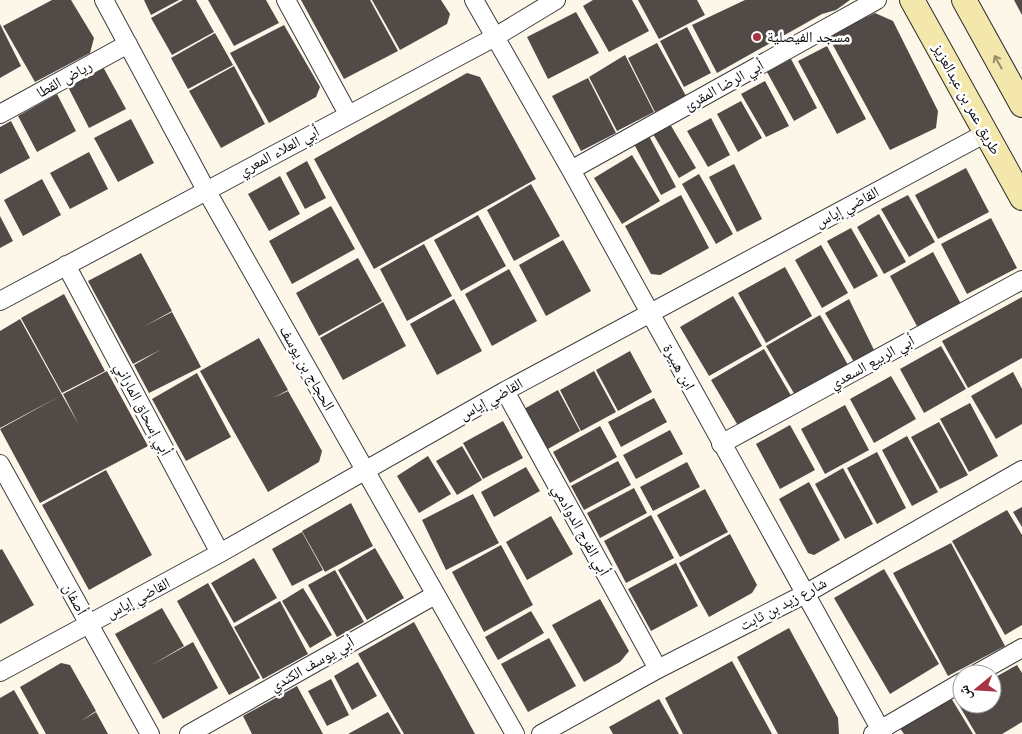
<svg xmlns="http://www.w3.org/2000/svg" width="1022" height="734" viewBox="0 0 1022 734" font-family="'Playfair Display','Noto Naskh Arabic',serif">
  <rect width="100%" height="100%" fill="#fcf7e9"/>
  <path fill="#514a47" d="M52,0H71L94,38L90,53L35,82L3,26Z
    M144,0H179L151,15Z
    M183,0H196L214,32L172,55L151,18Z
    M208,0H266L279,23L234,46Z
    M301,0H370L398,51L344,79Z
    M372,0H441L450,14L447,24L400,50Z
    M593,0H632L649,31L609,52L583,6Z
    M638,0H697L705,15L659,39Z
    M745,0H850L836,10L822,14L717,73L692,25Z
    M1014,0H1022V15Z
    M576,12L599,53L548,79L527,37Z
    M875,13L893,21L938,111L936,128L890,150L828,36Z
    M0,24L21,66L0,78Z
    M284,25L320,87L316,97L269,123L230,53Z
    M687,27L711,73L684,87L660,41Z
    M215,33L233,65L188,89L171,58Z
    M657,43L686,96L655,112L628,58Z
    M827,46L866,119L837,134L798,61Z
    M625,55L654,112L617,131L589,77Z
    M791,59L817,108L794,121L767,72Z
    M102,65L126,109L89,128L66,83Z
    M234,66L265,124L221,148L189,91Z
    M467,73L480,77L536,179L374,269L314,159Z
    M588,78L616,133L581,151L552,96Z
    M765,81L789,126L766,137L741,94Z
    M57,94L76,131L37,152L18,116Z
    M741,101L762,138L738,152L717,114Z
    M711,118L730,155L708,167L687,131Z
    M131,119L154,163L118,182L94,138Z
    M11,121L30,158L0,174V127Z
    M670,124L696,168L679,178L653,134Z
    M648,134L676,187L661,195L633,142Z
    M89,152L108,189L70,209L50,173Z
    M632,155L660,201L622,224L594,178Z
    M307,161L326,198L305,209L286,173Z
    M734,164L762,219L737,232L709,177Z
    M966,168L989,212L938,239L915,195Z
    M699,174L733,234L716,244L682,184Z
    M280,176L300,214L269,231L248,194Z
    M42,179L61,215L23,236L4,200Z
    M531,184L560,236L514,261L487,210Z
    M681,195L709,248L660,275L651,274L625,226Z
    M908,195L935,242L909,257L881,209Z
    M331,206L355,249L292,284L269,241Z
    M879,214L906,262L884,274L857,227Z
    M478,215L506,266L461,291L434,240Z
    M0,216L13,241L0,248Z
    M991,218L1017,268L967,294L941,244Z
    M851,228L878,276L854,289L827,241Z
    M563,240L591,291L546,316L519,265Z
    M424,244L452,296L407,321L380,269Z
    M821,245L848,293L822,308L795,260Z
    M933,252L961,304L918,328L890,276Z
    M141,253L172,311L143,327L172,312L201,367L149,393L134,365L162,349L133,364L88,281Z
    M358,258L382,301L319,336L296,293Z
    M785,267L812,316L766,343L738,293Z
    M509,269L537,321L492,346L465,294Z
    M64,294L105,371L62,393L21,318Z
    M733,296L762,346L709,376L680,327Z
    M1022,297V358L968,388L942,341Z
    M454,299L482,351L437,375L410,324Z
    M849,299L874,350L854,362L825,313Z
    M383,302L406,346L343,380L320,338Z
    M820,315L848,365L795,395L766,346Z
    M20,319L62,395L0,428V331Z
    M259,338L288,390L273,398L288,391L322,451L319,462L268,492L200,371Z
    M941,346L966,389L924,413L900,369Z
    M764,349L793,399L740,429L711,380Z
    M630,351L652,392L618,411L596,370Z
    M107,371L148,446L40,503L0,429L62,395L79,425L63,394Z
    M594,371L616,412L581,431L560,390Z
    M1013,372L1022,389V424L996,439L971,396Z
    M197,373L231,437L186,461L152,399Z
    M891,376L916,419L874,443L850,399Z
    M558,390L580,431L546,450L524,409Z
    M654,398L667,422L621,447L608,422Z
    M970,403L998,456L969,472L940,419Z
    M845,405L869,450L825,474L801,429Z
    M503,421L523,458L483,479L463,443Z
    M939,422L968,475L940,489L911,437Z
    M790,425L815,470L780,489L756,444Z
    M600,426L617,457L570,483L553,452Z
    M670,430L683,454L636,479L623,455Z
    M907,436L938,492L912,506L882,450Z
    M462,446L482,480L457,495L436,461Z
    M877,452L906,508L877,524L847,468Z
    M428,456L451,494L419,513L397,476Z
    M618,461L631,485L584,510L571,486Z
    M687,462L700,487L653,511L640,487Z
    M526,467L540,491L494,517L481,492Z
    M843,468L873,524L845,539L815,484Z
    M106,470L152,555L89,590L42,505Z
    M809,482L840,540L814,555L808,553L779,499Z
    M634,488L647,513L600,538L587,513Z
    M705,489L728,532L680,557L657,515Z
    M473,494L499,543L446,570L422,520Z
    M351,503L373,546L325,572L302,531Z
    M1022,507V527L1013,512Z
    M1007,510L1022,535V625L1005,635L952,541Z
    M651,515L674,558L626,583L604,541Z
    M551,516L573,554L527,580L506,542Z
    M302,532L323,570L292,586L272,549Z
    M730,534L757,585L752,593L709,617L679,563Z
    M951,543L1005,646L948,676L893,573Z
    M501,545L533,605L484,632L452,572Z
    M375,548L404,598L367,620L338,570Z
    M2,549L34,605L0,624V550Z
    M254,558L277,598L234,623L211,583Z
    M676,563L698,606L651,631L628,589Z
    M884,569L939,664L890,694L834,598Z
    M335,570L364,622L337,637L308,585Z
    M208,583L260,678L229,695L177,601Z
    M303,588L332,635L310,648L282,601Z
    M600,599L629,651L620,662L584,682L552,625Z
    M280,601L308,654L263,679L234,627Z
    M162,608L184,646L150,666L193,642L218,688L163,719L115,634Z
    M531,611L544,633L498,660L485,637Z
    M414,622L475,734H404L358,654Z
    M789,628L838,718L839,734H778L737,657Z
    M549,638L576,686L528,712L501,664Z
    M732,661L772,734H683L665,698Z
    M358,662L377,696L352,710L334,676Z
    M61,663L70,665L96,711L81,721L96,712L108,734H46L20,687Z
    M1017,665L1022,673V722L1002,734H976L956,700L962,696V704H992V679Z
    M331,679L349,715L327,726L308,691Z
    M297,686L323,734H252L243,716Z
    M14,690L39,734H0V698Z
    M948,693L973,734H904L897,724Z
    M659,699L679,734H613L609,727Z
    M388,712L401,734H348Z"/>
  <g fill="none" stroke-linecap="round" stroke-linejoin="round">
    <defs>
      <path id="street" d="M104,0L206,190L515,734
        M286,0L348,114
        M474,0L571,170L883,734
        M0,114L128,44
        M571,170L877,0
        M66,265L220,553
        M0,301L495,37L556,0
        M505,391L658,669
        M721,444L1022,280
        M0,464L150,734
        M0,672L220,553L505,391L986,133
        M976,674L1022,648
        M189,734L435,595
        M541,734L658,669L805,594L1022,470
        M873,734L962,682"/>
      <path id="secondary" d="M912,0L1022,198
        M964,0L1022,105"/>
    </defs>
    <use href="#street" stroke="#3c3c3c" stroke-width="20"/>
    <use href="#secondary" stroke="#2b2b2b" stroke-width="26"/>
    <use href="#street" stroke="#fff" stroke-width="18"/>
    <use href="#secondary" stroke="#f4e7ac" stroke-width="24"/>
  </g>
  <defs><path id="oneway-shaft" d="M-6 0H5M1.5-3L5.5 0L1.5 3" fill="none" stroke-width="1.6" stroke-linecap="round" stroke-linejoin="round" transform="scale(1.25)"/></defs>
  <use stroke="#968e6b" href="#oneway-shaft" transform="translate(998 62) rotate(-119)"/>
  <circle fill="#a73442" stroke="#fff" stroke-width="2" cx="757" cy="37" r="5"/>
  <g text-anchor="middle" stroke-width="5" stroke-linejoin="round" paint-order="stroke">
    <g font-size="15" fill="#090909" stroke="#fff" text-anchor="start">
      <text x="767" y="42">مسجد الفيصلية</text>
    </g>
    <g font-size="15" fill="#090909" stroke="#fff">
      <text transform="translate(64 79) rotate(-29)" y="5">رياض القطا</text>
      <text transform="translate(724 85) rotate(-29)" y="5">أبي الرضا المقرئ</text>
      <text transform="translate(967 99) rotate(61)" y="5">طريق عمر بن عبدالعزيز</text>
      <text transform="translate(279 151) rotate(-28)" y="5">أبي العلاء المعري</text>
      <text transform="translate(847 207) rotate(-28)" y="5">القاضي إياس</text>
      <text transform="translate(872 362) rotate(-29)" y="5">أبي الربيع السعدي</text>
      <text transform="translate(679 367) rotate(61)" y="5">ابن هبيرة</text>
      <text transform="translate(307 368) rotate(60)" y="5">الحجاج بن يوسف</text>
      <text transform="translate(491 399) rotate(-29)" y="5">القاضي إياس</text>
      <text transform="translate(143 409) rotate(62)" y="5">أبي إسحاق الماراني</text>
      <text transform="translate(581 530) rotate(61)" y="5">أبي الفرج الدوادمي</text>
      <text transform="translate(138 598) rotate(-28)" y="5">القاضي إياس</text>
      <text transform="translate(75 599) rotate(61)" y="5">أصفان</text>
      <text transform="translate(783 604) rotate(-28)" y="5">شارع زيد بن ثابت</text>
      <text transform="translate(312 664) rotate(-30)" y="5">أبي يوسف الكندي</text>
    </g>
  </g>
  <g transform="translate(977 689) rotate(252)"><circle r="24" fill="#ffffff" stroke="#9d9d9d"/>
  <path d="M0-4L9 19L0 12L-9 19Z" fill="#a73442"/>
  <text y="-8" font-size="14" font-weight="bold" text-anchor="middle" fill="#090909">ش</text>
  </g>
</svg>
